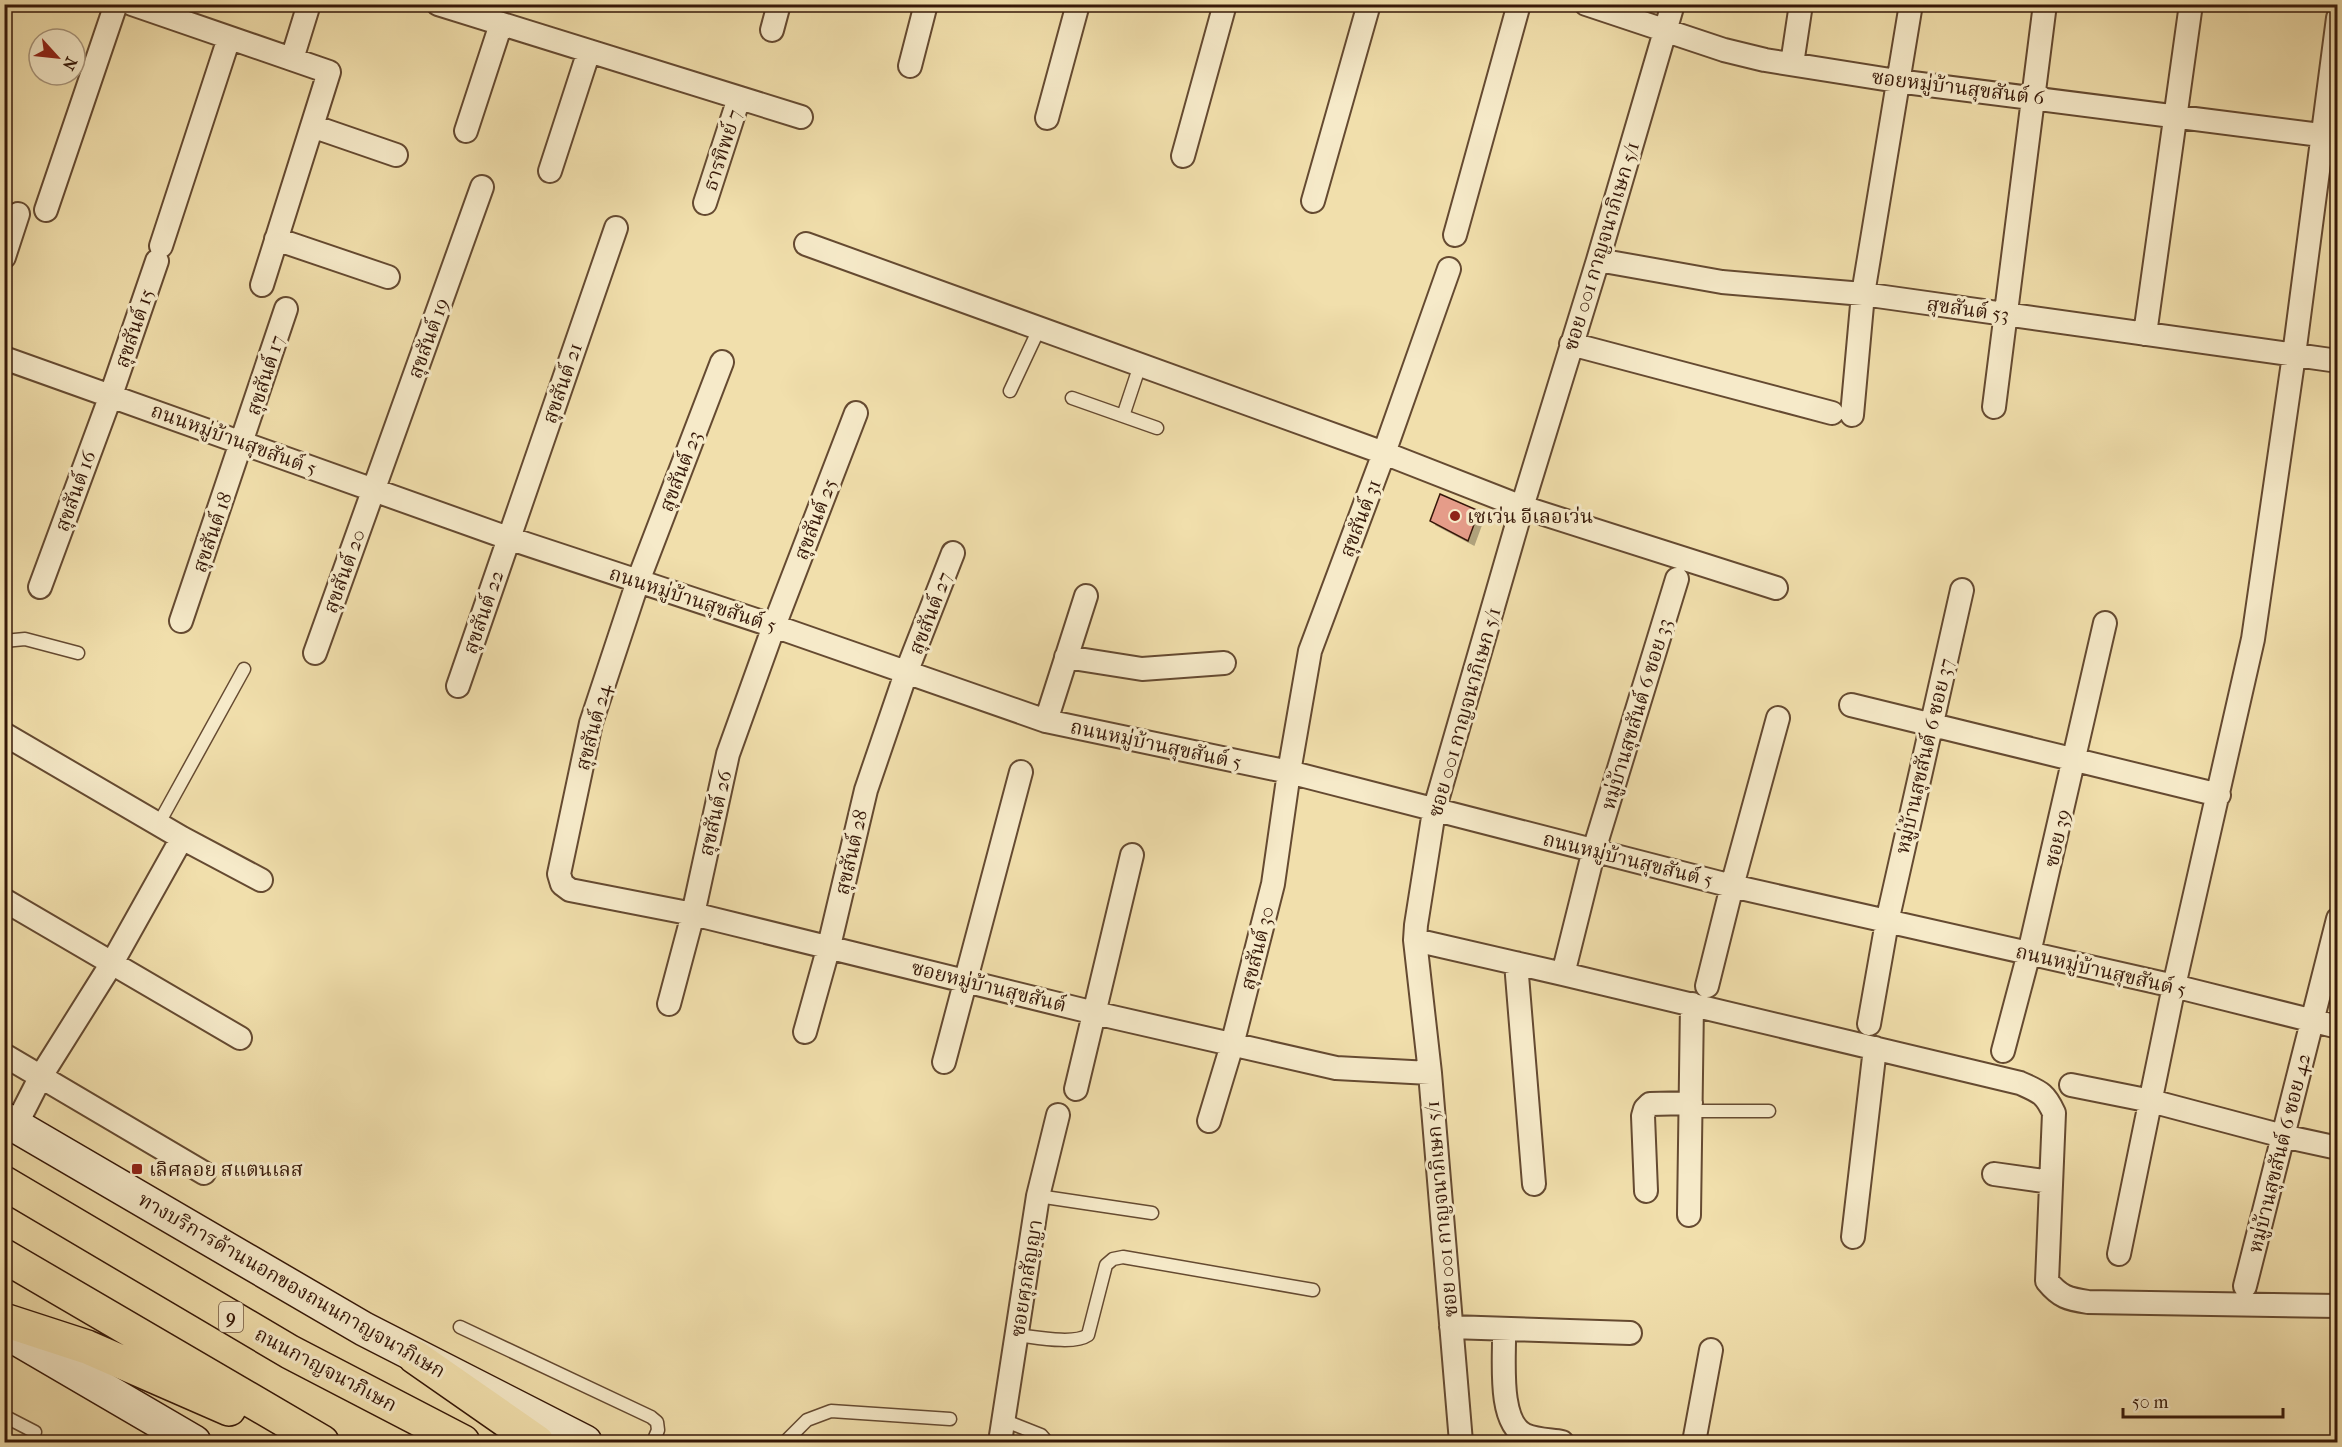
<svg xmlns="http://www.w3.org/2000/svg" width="2342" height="1447" viewBox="0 0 2342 1447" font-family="'IM FELL French Canon','Noto Serif Thai',serif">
  <defs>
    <filter id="shadow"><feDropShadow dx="6" dy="4" stdDeviation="0" flood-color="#0004"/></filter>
  </defs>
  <rect width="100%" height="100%" fill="#f1dfac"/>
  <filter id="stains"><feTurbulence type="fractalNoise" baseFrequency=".00333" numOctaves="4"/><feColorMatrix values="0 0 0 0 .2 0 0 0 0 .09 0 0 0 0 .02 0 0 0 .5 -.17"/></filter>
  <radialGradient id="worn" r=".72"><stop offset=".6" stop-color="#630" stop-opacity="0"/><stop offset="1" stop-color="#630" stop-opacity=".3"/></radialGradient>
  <path fill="#e59c89" stroke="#361808" stroke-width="1.5" filter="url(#shadow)" d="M1440,494L1479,511L1468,541L1430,521Z"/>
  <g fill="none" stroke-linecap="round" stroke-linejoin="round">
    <defs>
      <path id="lane" d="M1010,391L1039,329
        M1072,398L1157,428
        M1123,416L1140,365
        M4,641L25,639L78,653
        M159,823L244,669
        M1691,1111H1769
        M1038,1196L1152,1213
        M460,1327L651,1417L657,1422L658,1430L653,1442
        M1017,1335C1035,1337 1074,1345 1088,1335L1106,1265L1113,1259L1123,1257L1313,1290
        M4,1416L35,1432
        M1003,1420L1041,1435L1047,1442
        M785,1442L807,1420L831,1411L950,1419"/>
      <path id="street" d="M132,4L329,72L262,285
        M438,4L801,117
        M1586,4L1724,50L1765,60L1897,81L2336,137
        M772,30L779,4
        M292,59L309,4
        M1792,64L1801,4
        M910,66L926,4
        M1047,118L1078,4
        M312,126L396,155
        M466,131L501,24
        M1183,156L1225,4
        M550,171L589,51
        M1313,201L1369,4
        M705,203L739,98
        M46,210L116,4
        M1455,235L1519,4
        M276,239L388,277
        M806,244L1384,453L1522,507L1776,588
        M161,246L229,38
        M4,257L18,214
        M1598,260L1722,282L1863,294L2338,361
        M2145,334L2191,4
        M1571,344L1832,413
        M4,358L508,538L774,626L1046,721L1289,772L1732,886L2174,986L2338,1027
        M722,362L638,581L591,723L559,874L562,884L570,890L693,914L1095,1013L1336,1068L1430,1073
        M1994,407L2045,4
        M1852,415L1863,294L1911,4
        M40,587L111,395L157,261
        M181,621L286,309
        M315,653L482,187
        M1066,657L1142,669L1224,663
        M458,686L616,228
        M1851,705L2219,795
        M1046,721L1086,596
        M4,734L182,838L261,880
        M4,900L240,1038
        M1415,940L1563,974L2020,1083C2040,1092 2045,1093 2054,1113L2047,1281C2060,1297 2068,1299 2088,1302L2338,1306
        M1516,963L1534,1184
        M1563,974L1594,850L1677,579
        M1707,986L1732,886L1778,718
        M669,1004L693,914L728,754L774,626L856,413
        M1869,1024L1887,922L1962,590
        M805,1032L829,946L866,790L906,673L953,553
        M2003,1051L2029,953L2105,623
        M4,1055L204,1173
        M944,1062L1021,772
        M2071,1085L2151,1101L2283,1136L2338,1148
        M1076,1089L1132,855
        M1209,1121L1232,1045L1273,884L1289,772L1310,651L1384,453L1449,269
        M16,1125L41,1076L112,963L182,838
        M1994,1174L2051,1182
        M1646,1191L1643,1116L1645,1109L1650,1104L1691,1103
        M1689,1215L1692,1004
        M1853,1237L1875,1048
        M2119,1254L2174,986L2253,639L2294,355L2338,18
        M2245,1286L2338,919
        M1451,1327L1630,1333
        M1504,1329C1505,1356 1497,1422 1525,1435C1536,1440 1551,1440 1562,1442
        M1000,1442L1038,1196L1058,1115
        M1461,1442L1430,1073L1415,940L1416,925L1434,811L1522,507L1598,260L1673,4
        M1694,1442L1711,1350"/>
      <path id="secondary" d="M4,1119L364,1329L585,1442
        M4,1331L194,1442"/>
      <path id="highway" d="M4,1183L290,1352L463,1442
        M4,1256L322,1442
        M4,1320L87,1347L229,1409
        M415,1357L537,1442"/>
    </defs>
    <use href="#lane" stroke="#654a31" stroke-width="15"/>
    <use href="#street" stroke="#654a31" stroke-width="26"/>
    <use href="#secondary" stroke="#361808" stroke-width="36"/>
    <use href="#highway" stroke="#361808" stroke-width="36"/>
    <use href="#lane" stroke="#f6eac9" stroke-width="12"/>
    <use href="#street" stroke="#f6eac9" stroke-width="22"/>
    <use href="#secondary" stroke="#f6eac9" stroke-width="33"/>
    <use href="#highway" stroke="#f1dfac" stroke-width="33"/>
  </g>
  <g fill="#8f2418" stroke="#f6eac9" stroke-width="2">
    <circle cx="1455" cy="516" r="6"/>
    <rect x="131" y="1163" width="12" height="12" rx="3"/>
  </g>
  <g text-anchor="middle" stroke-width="6" stroke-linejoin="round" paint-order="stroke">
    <rect fill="#f6eac9" stroke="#705742" stroke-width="1.5" x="219" y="1302" width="24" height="30" rx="4.5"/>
    <g font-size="18" font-weight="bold" fill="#361808">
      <text x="231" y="1323">9</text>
    </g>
    <g font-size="20" fill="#361808" stroke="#f6eac9">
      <text transform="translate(1958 87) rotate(7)" y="7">ซอยหมู่บ้านสุขสันต์ 6</text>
      <text transform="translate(722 150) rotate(-72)" y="7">ธารทิพย์ 7</text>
      <text transform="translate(1601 246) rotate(-73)" y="7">ซอย 001 กาญจนาภิเษก 5/1</text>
      <text transform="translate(1968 309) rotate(8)" y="7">สุขสันต์ 53</text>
      <text transform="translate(134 328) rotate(-71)" y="7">สุขสันต์ 15</text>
      <text transform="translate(428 338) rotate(-70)" y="7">สุขสันต์ 19</text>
      <text transform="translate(265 375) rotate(-72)" y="7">สุขสันต์ 17</text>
      <text transform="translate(562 383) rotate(-71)" y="7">สุขสันต์ 21</text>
      <text transform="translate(234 439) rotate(20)" y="7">ถนนหมู่บ้านสุขสันต์ 5</text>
      <text transform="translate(680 471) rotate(-69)" y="7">สุขสันต์ 23</text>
      <text transform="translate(75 491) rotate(-70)" y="7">สุขสันต์ 16</text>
      <text transform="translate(1360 518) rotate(-69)" y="7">สุขสันต์ 31</text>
      <text transform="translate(815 519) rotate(-69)" y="7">สุขสันต์ 25</text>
      <text transform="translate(212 532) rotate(-71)" y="7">สุขสันต์ 18</text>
      <text transform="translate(344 571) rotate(-70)" y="7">สุขสันต์ 20</text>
      <text transform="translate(693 599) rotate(18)" y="7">ถนนหมู่บ้านสุขสันต์ 5</text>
      <text transform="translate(483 612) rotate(-71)" y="7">สุขสันต์ 22</text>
      <text transform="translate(930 613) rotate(-69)" y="7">สุขสันต์ 27</text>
      <text transform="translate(1464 712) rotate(-74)" y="7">ซอย 001 กาญจนาภิเษก 5/1</text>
      <text transform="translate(1636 714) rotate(-73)" y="7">หมู่บ้านสุขสันต์ 6 ซอย 33</text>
      <text transform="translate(593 727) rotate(-75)" y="7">สุขสันต์ 24</text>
      <text transform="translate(1156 744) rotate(12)" y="7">ถนนหมู่บ้านสุขสันต์ 5</text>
      <text transform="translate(1924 756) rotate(-77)" y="7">หมู่บ้านสุขสันต์ 6 ซอย 37</text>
      <text transform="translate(715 813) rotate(-77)" y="7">สุขสันต์ 26</text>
      <text transform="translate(2057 838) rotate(-77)" y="7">ซอย 39</text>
      <text transform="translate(851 852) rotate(-77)" y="7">สุขสันต์ 28</text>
      <text transform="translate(1628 859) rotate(14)" y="7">ถนนหมู่บ้านสุขสันต์ 5</text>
      <text transform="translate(1257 948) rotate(-76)" y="7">สุขสันต์ 30</text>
      <text transform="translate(2101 970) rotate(13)" y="7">ถนนหมู่บ้านสุขสันต์ 5</text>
      <text transform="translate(989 986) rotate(14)" y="7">ซอยหมู่บ้านสุขสันต์</text>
      <text transform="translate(2279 1153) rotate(-76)" y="7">หมู่บ้านสุขสันต์ 6 ซอย 42</text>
      <text transform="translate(1441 1209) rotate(-95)" y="7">ซอย 001 กาญจนาภิเษก 5/1</text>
      <text transform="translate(1026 1278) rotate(-81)" y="7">ซอยศุภสัญญา</text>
      <text transform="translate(292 1285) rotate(30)" y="7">ทางบริการด้านนอกของถนนกาญจนาภิเษก</text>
      <text transform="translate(326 1369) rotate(28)" y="7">ถนนกาญจนาภิเษก</text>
    </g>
    <g font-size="20" fill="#361808" stroke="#f6eac9" text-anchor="start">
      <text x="1467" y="523">เซเว่น อีเลอเว่น</text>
      <text x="149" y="1176">เลิศลอย สแตนเลส</text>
    </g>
  </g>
  <rect width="2342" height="1447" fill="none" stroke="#f1dfac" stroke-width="24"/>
  <rect x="6" y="6" width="2330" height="1435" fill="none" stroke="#361808" stroke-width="3"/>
  <rect x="12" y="12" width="2318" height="1423" fill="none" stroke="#361808" stroke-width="1.5"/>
  <g transform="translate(57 57) rotate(117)"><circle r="28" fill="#f6eac9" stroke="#a9967c" stroke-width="1.5"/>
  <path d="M0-4.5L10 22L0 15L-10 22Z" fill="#8f2418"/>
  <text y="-9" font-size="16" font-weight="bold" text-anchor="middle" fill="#361808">N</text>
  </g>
  <path d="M2123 1408v9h160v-9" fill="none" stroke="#361808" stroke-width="3"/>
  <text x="2132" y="1408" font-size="18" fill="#361808" stroke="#f6eac9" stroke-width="4.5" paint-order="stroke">50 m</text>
  <rect width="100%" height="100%" filter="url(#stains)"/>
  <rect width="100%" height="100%" fill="url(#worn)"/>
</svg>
